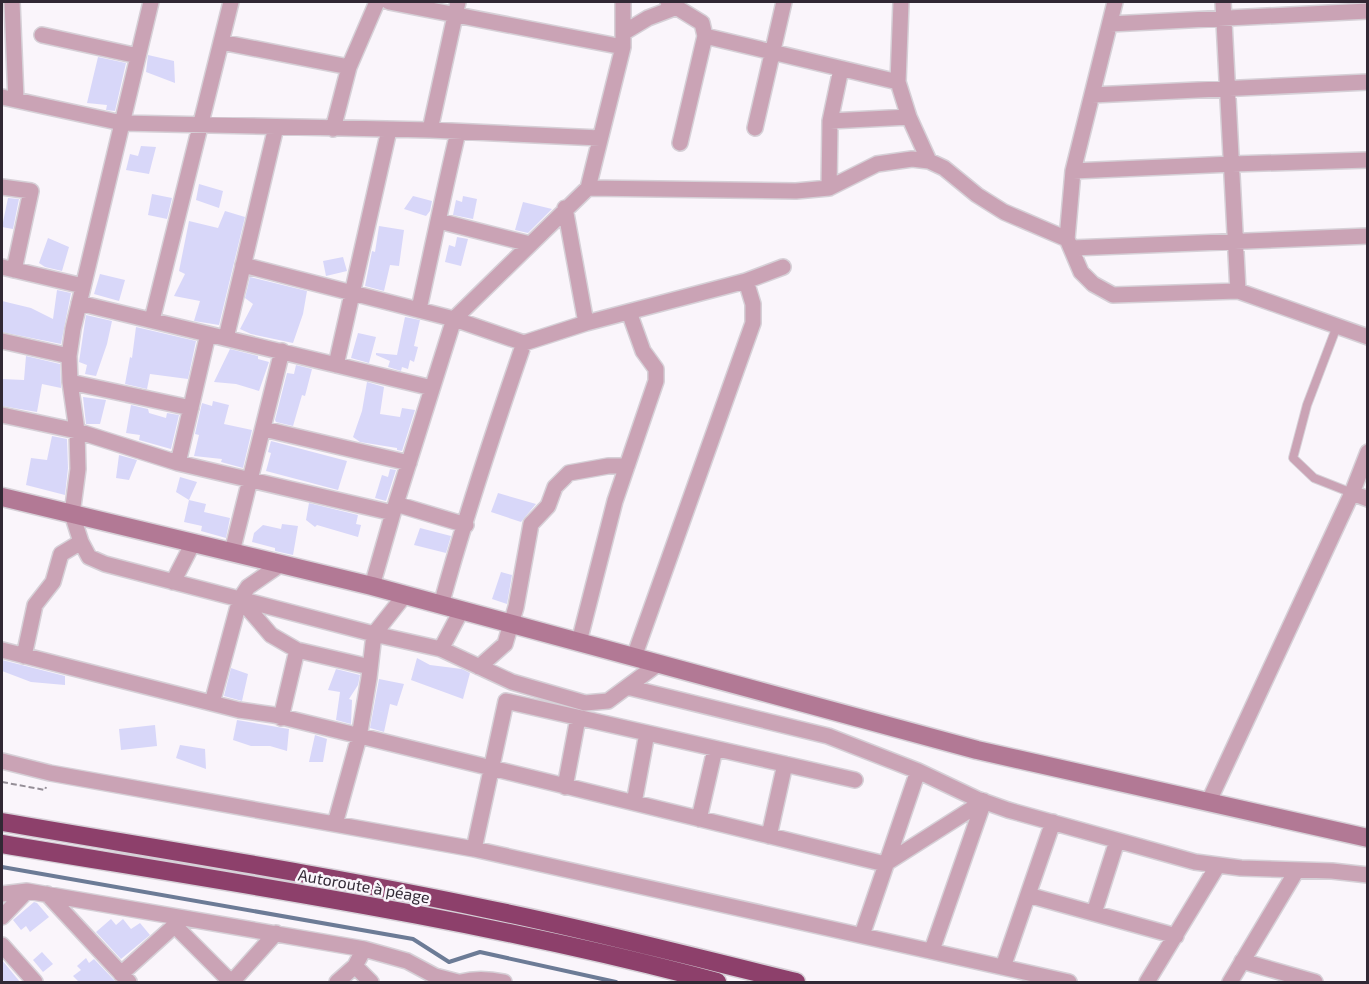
<svg xmlns="http://www.w3.org/2000/svg" width="1369" height="984" viewBox="0 0 1369 984" font-family="'Exo 2',sans-serif">
  <rect width="100%" height="100%" fill="#faf5fb"/>
  <g fill="none" stroke-linecap="round" stroke-linejoin="round">
    <path stroke="#6c7b96" stroke-width="4" d="M2,867L413,939L449,962L480,952L616,982"/>
  </g>
  <path fill="#d8d7f9" d="M148,55L174,61L175,83L146,72Z
    M98,57L126,63L115,111L106,110L107,105L87,103Z
    M141,146L156,147L149,174L126,170L130,154L138,156Z
    M199,184L223,191L219,208L196,200Z
    M152,194L172,198L167,219L148,215Z
    M413,196L432,201L430,211L426,216L404,209Z
    M463,196L477,199L473,219L453,215L456,200L462,202Z
    M8,198L19,199L13,229L2,227Z
    M523,202L552,209L528,233L515,230Z
    M225,211L245,217L219,325L194,321L200,301L174,296L185,274L179,271L189,221L218,228Z
    M379,226L404,230L399,266L390,265L384,291L365,286L372,251L375,252Z
    M457,237L468,239L461,266L445,262L449,245L455,247Z
    M48,238L69,247L62,271L45,267L39,263Z
    M343,257L347,271L326,276L323,261Z
    M100,274L125,280L119,301L94,294Z
    M250,277L307,291L303,314L293,343L251,334L240,329L253,304L245,298Z
    M57,290L71,293L61,344L2,332V301L31,308L53,319Z
    M86,315L112,321L107,344L96,376L85,374L87,365L79,362Z
    M405,317L420,320L414,346L418,347L414,362L410,360L408,369L402,367L401,371L388,367L390,361L376,355V353L397,355Z
    M136,327L196,341L188,379L150,374L147,389L125,384L130,357L132,358Z
    M358,333L376,337L369,363L351,358Z
    M230,349L258,356V359L269,362L259,391L236,384L214,382Z
    M26,356L60,364L61,388L42,384L37,412L2,406V379L24,380Z
    M296,365L312,369L305,396L302,395L293,426L276,422L275,420L287,373L294,374Z
    M367,382L384,387L380,414L400,417L402,408L415,410L402,451L397,450V448L360,442L353,437L362,411Z
    M83,397L106,400L100,424H86Z
    M213,401L229,405L224,424L252,430L243,468L221,462L222,459L194,456L199,435L195,434L202,403L212,406Z
    M131,405L148,409L149,413L166,418L167,413L179,415L171,449L139,440L140,435L126,433Z
    M52,436L67,439L68,468L65,495L26,485L31,458L47,460Z
    M271,441L347,461L338,490L266,471L271,453L268,452Z
    M119,455L137,460L129,480L116,478Z
    M390,469L396,470L386,501L375,498L382,475L388,477Z
    M180,477L197,482L189,500L176,492Z
    M498,493L536,504L521,522L491,512Z
    M189,500L206,504L204,512L230,518L226,538L201,531L202,526L184,522Z
    M309,503L358,515L356,524L361,525L358,537L317,525L315,527L306,520Z
    M282,524L298,526L293,555L275,551V548L252,542L254,533L263,525L281,529Z
    M420,528L451,536L446,553L414,545Z
    M501,572L512,575L507,604L492,599Z
    M417,658L430,665L462,669L470,673L463,699L411,680Z
    M2,660L65,676V685L31,682L2,671Z
    M231,668L248,674L242,701L224,696Z
    M336,669L360,675L358,685L349,699L352,700L351,724L336,720L340,692L328,690Z
    M379,679L404,684L397,706L390,704L384,732L370,728Z
    M237,720L289,729L287,751L270,746H251L233,740Z
    M155,725L157,746L121,750L119,729Z
    M315,735L327,739L323,762H309Z
    M180,745L205,749L206,769L176,758Z
    M34,902L37,903L49,917L30,932L26,926L21,930L13,920Z
    M111,919L116,925L123,919L131,929L140,923L150,935L121,959L96,932Z
    M42,952L53,964L43,972L33,960Z
    M86,958L89,963L94,959L116,982H79L73,976L81,970L77,966Z
    M2,960L20,982H2Z"/>
  <g fill="none" stroke-linecap="round" stroke-linejoin="round">
    <defs>
      <path id="lane" d="M1337,326L1307,405L1293,458L1314,478L1352,493"/>
      <path id="street" d="M12,2L16,100
        M151,2L73,329L69,356L70,382L77,431L78,469L72,514L81,542L89,557L105,564L374,634L441,649L512,682L585,703L608,701L658,664
        M389,2L623,47
        M668,2L702,23L705,36L680,143
        M901,2L898,82L909,117L929,161
        M1223,2L1238,291
        M1110,24L1368,11
        M623,33L648,18L677,7
        M42,35L138,56
        M705,36L898,82
        M221,42L349,67
        M1092,95L1368,82
        M2,97L122,123L430,130L600,138
        M830,121L909,117
        M755,128L784,2
        M333,129L349,67L377,2
        M430,130L458,2
        M1073,171L1232,164L1368,160
        M2,187L31,191L14,270
        M588,188L796,191L829,188L877,164L912,159L929,161L944,168L977,195L1004,212L1067,239L1081,272L1093,284L1113,295L1238,291L1368,337
        M829,188L830,121L841,69
        M565,208L586,323
        M439,221L530,244
        M1067,239L1073,171L1115,2
        M1072,248L1368,236
        M243,265L454,319L524,343L586,323L746,281L783,267
        M2,267L83,286
        M79,303L432,388
        M419,309C432,250 444,191 458,132
        M152,320L231,2
        M226,338L276,127
        M2,341L69,356
        M336,365L389,130
        M70,382L191,408
        M2,415L77,431L178,463L393,513
        M264,429L409,463
        M178,463L208,334
        M1352,493L1368,499
        M396,504L466,525
        M232,552L282,351
        M173,582L193,543
        M372,586L393,513L454,319L588,188L623,47V2
        M240,599L271,635L297,650L370,667
        M441,605C465,517 494,430 524,343
        M579,642L615,501L656,381V369L643,351L629,312
        M441,649L461,611
        M2,650L239,710L274,715L885,864L984,801
        M24,656L35,605L53,582L61,554L81,542
        M634,657L753,323V304L746,281
        M479,667L505,644L516,607L531,524L548,506L555,487L569,473L608,466H627
        M627,687L828,736L918,771L977,799L1008,810L1195,862L1241,868L1332,871L1368,875
        M212,703L240,599L248,587L281,564
        M281,718L297,650
        M2,761L50,773L474,849L1069,982
        M565,787L578,718
        M1209,801L1352,493L1368,452
        M634,803L647,733
        M699,819L715,749
        M335,824L359,737L369,678L374,634L405,595
        M769,836L785,764
        M474,849L506,701L855,780
        M2,894L27,891L364,949L407,961L435,976L458,982
        M47,894L129,982
        M1028,895L1176,936
        M1094,913L1117,841
        M2,917L27,891
        M862,935L918,771
        M2,945L35,982
        M932,950L984,801
        M1242,961L1315,982
        M355,966L371,982
        M1003,967L1053,822
        M121,974L173,927L178,929L231,982
        M232,982L276,933
        M337,982L355,966L364,949
        M461,982C476,978 489,979 504,982
        M1147,982L1218,865
        M1230,982L1297,870"/>
      <path id="secondary" d="M2,497L372,586L977,750L1368,838"/>
      <path id="highway" d="M2,822C164,850 326,875 487,909C591,930 693,957 796,982
        M2,844C241,884 482,919 717,982"/>
    </defs>
    <use href="#lane" stroke="#d6d0d7" stroke-width="10"/>
    <use href="#street" stroke="#d6d0d7" stroke-width="18"/>
    <use href="#secondary" stroke="#d6d0d7" stroke-width="21"/>
    <use href="#highway" stroke="#d6d0d7" stroke-width="21"/>
    <path stroke="#958e97" stroke-width="2" stroke-dasharray="6 3" stroke-linecap="butt" d="M2,782L45,790L46,787"/>
    <use href="#lane" stroke="#caa3b5" stroke-width="8"/>
    <use href="#street" stroke="#caa3b5" stroke-width="15"/>
    <use href="#secondary" stroke="#b27995" stroke-width="18"/>
    <use href="#highway" stroke="#8d406b" stroke-width="18"/>
  </g>
  <g text-anchor="middle" stroke-width="5" stroke-linejoin="round" paint-order="stroke">
    <g font-size="16" fill="#312834" stroke="#faf5fb">
      <text transform="translate(364 886) rotate(10)" y="6">Autoroute à péage</text>
    </g>
  </g>
  <rect width="1369" height="984" fill="none" stroke="#312834" stroke-width="6"/>
</svg>
